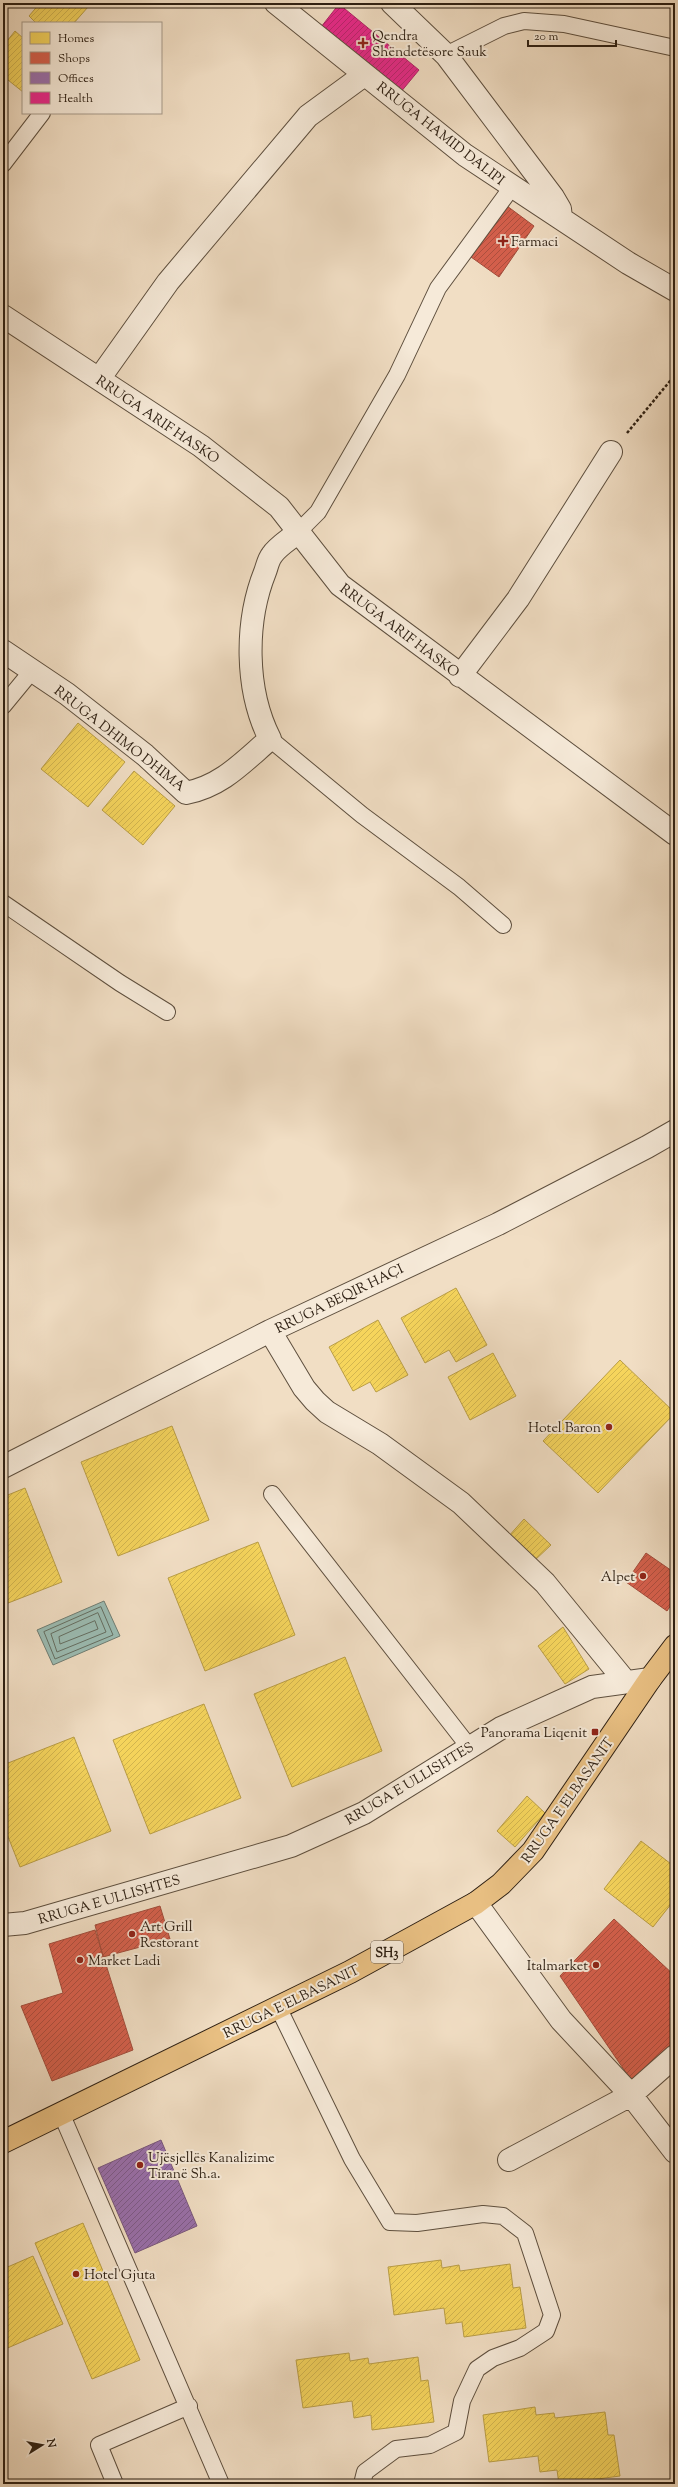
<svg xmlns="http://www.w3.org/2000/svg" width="678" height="2487" viewBox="0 0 678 2487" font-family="'Sorts Mill Goudy',serif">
  <defs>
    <pattern id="homes-hatch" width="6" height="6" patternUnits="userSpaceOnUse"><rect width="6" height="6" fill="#f6d55c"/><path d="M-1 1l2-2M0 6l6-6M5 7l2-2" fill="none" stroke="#d3b64f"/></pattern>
    <pattern id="shops-hatch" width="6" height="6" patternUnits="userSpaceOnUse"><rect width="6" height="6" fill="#d6604d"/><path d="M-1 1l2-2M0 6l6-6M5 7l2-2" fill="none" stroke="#ae4f3f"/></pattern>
    <pattern id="offices-hatch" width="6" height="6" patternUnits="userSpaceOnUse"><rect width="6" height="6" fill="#9970ab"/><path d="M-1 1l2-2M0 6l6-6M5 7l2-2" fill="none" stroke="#7d5b8a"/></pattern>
    <pattern id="health-hatch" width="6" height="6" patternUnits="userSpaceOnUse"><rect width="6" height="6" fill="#e7298a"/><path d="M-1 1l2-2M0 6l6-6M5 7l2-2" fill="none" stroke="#bc236f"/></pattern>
  </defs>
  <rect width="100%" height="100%" fill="#f1dec4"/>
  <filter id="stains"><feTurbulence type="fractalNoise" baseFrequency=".005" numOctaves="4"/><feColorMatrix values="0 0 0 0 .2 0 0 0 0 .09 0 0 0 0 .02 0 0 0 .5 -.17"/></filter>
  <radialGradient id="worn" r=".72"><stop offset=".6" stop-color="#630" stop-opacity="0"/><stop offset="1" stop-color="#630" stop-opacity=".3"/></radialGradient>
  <path fill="#9bbcb3" stroke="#6f7d73" d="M104,1601L120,1636L53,1665L37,1630Z"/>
  <path fill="url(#homes-hatch)" stroke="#ba9e46" d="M40,3H84L88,7L74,23H36L29,16Z
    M15,31L23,38V92L3,76V46Z
    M78,723L125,762L88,807L41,769Z
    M134,771L175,806L143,845L102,810Z
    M456,1288L487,1345L456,1362L449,1350L425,1363L401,1318Z
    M378,1320L408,1375L376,1392L370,1382L353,1391L329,1347Z
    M493,1353L516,1396L470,1420L448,1377Z
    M620,1360L675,1413L598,1493L543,1441Z
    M172,1426L209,1520L118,1556L81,1462Z
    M25,1488L62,1582L3,1605V1497Z
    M524,1519L551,1545L534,1561L508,1537Z
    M258,1542L295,1635L205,1671L168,1578Z
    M563,1627L589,1669L565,1684L538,1646Z
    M345,1657L382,1751L292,1787L254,1694Z
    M204,1704L241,1798L150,1834L113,1740Z
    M74,1737L111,1831L20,1867L3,1824V1765Z
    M527,1796L545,1813L515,1847L497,1831Z
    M641,1841L675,1867V1899L653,1927L604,1889Z
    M83,2223L140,2360L92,2379L35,2243Z
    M33,2256L63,2324L3,2350V2269Z
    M441,2260L442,2268L459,2265L460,2271L510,2264L513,2288L520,2287L526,2328L464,2337L462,2322L446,2324L444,2308L394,2315L388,2267Z
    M349,2353L350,2361L368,2358L369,2364L418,2357L421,2381L428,2380L434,2422L372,2430L371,2415L354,2418L352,2401L303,2408L296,2360Z
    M535,2407L536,2415L554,2413L555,2418L605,2412L608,2435H614L620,2476L559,2484L557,2470L540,2472L538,2456L489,2462L483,2415Z"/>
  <path fill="url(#shops-hatch)" stroke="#a34c3b" d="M507,206L534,226L499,277L471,257Z
    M646,1553L675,1573V1599L667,1611L626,1582Z
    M160,1906L170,1939L103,1957L95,1925Z
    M614,1919L675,1976V2044L631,2080L560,1976Z
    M95,1930L133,2050L52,2081L21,2006L63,1993L49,1944Z"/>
  <path fill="url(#offices-hatch)" stroke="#79587d" d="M161,2140L197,2226L135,2253L98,2168Z"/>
  <path fill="url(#health-hatch)" stroke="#af2666" d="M339,4L419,70L400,93L321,27Z"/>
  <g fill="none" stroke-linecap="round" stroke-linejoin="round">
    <path stroke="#646e62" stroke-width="1" d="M101,1607L113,1635L55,1659L44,1632Z
      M98,1613L106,1632L57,1652L51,1634Z
      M95,1621L98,1629L60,1644L59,1637Z"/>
    <defs>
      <path id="service" d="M446,55L504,26L524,21L564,24L675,48
        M3,164L42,113
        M297,533L318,512L397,375L438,288L512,187
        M3,706L31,672
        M270,739L362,815L459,887L503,925
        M3,903L120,983L167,1012
        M272,1494L470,1748
        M278,2007L352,2159L390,2222L417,2223L483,2214L503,2216L525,2233L552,2315L546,2331L520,2348L493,2358L477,2369L462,2401L456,2432L430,2445L396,2449L365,2472L362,2484
        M61,2113L221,2484
        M115,2484L99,2445L189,2406"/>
      <path id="minor" d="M276,3L465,155L628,263L675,290
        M392,3L446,55L553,197L560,209L561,218
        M3,316L201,446L279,507L340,585L675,834
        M99,379L168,282L308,116L364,75
        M3,651L67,694L145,755L186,793C222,786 243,762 270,739C245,690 245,622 265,572C267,567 268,560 272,555C277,547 290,539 297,533
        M460,676L518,599L611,452
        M270,1331L304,1388L315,1401L327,1412L380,1444L461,1503L545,1583L625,1681
        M3,1467L270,1331L498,1224L647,1147L675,1131
        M476,1903L561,2020L631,2095L675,2152
        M3,1925L25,1923L291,1846L364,1813L501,1728L592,1687L650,1679
        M509,2160L631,2095L675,2056"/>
      <path id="primary" d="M3,2142L350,1972L476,1903L501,1884L533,1851L650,1679L675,1646"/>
    </defs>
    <use href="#service" stroke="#5e4f3e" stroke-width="18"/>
    <use href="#minor" stroke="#5e4f3e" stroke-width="24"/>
    <use href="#primary" stroke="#2d1f12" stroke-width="24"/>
    <path stroke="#2d1f12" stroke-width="2.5" stroke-dasharray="3 2" stroke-linecap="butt" d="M627,433L675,375"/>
    <use href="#service" stroke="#f6ead9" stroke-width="16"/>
    <use href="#minor" stroke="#f6ead9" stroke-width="22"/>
    <use href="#primary" stroke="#e8bf82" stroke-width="22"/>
  </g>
  <g fill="#8f2418" stroke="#f6ead9" stroke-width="1.5">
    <path d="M361 37h4v4h4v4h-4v4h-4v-4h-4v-4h4z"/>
    <path d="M501 235h4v4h4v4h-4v4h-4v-4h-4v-4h4z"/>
    <circle cx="609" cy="1427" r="4"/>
    <circle cx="643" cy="1576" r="4"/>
    <rect x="591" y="1728" width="8" height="8" rx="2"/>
    <circle cx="132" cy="1934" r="4"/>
    <circle cx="80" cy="1960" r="4"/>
    <circle cx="596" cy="1965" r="4"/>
    <circle cx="140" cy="2165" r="4"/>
    <circle cx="76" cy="2274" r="4"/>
  </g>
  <g text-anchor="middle" stroke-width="4" stroke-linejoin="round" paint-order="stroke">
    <rect fill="#f6ead9" stroke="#695c4e" stroke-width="1" x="371" y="1941" width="32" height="22" rx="3"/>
    <g font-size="13" font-weight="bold" fill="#2d1f12">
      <text x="387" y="1957">SH3</text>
    </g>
    <g font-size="14" fill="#2d1f12" stroke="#f6ead9" text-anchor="start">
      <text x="372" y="40">Qendra<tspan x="372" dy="16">Shëndetësore Sauk</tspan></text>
      <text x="511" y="246">Farmaci</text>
      <text x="601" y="1432" text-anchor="end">Hotel Baron</text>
      <text x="635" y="1581" text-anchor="end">Alpet</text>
      <text x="587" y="1737" text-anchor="end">Panorama Liqenit</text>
      <text x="140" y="1931">Art Grill<tspan x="140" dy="16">Restorant</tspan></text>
      <text x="88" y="1965">Market Ladi</text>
      <text x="588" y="1970" text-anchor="end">Italmarket</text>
      <text x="148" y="2162">Ujësjellës Kanalizime<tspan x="148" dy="16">Tiranë Sh.a.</tspan></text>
      <text x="84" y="2279">Hotel Gjuta</text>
    </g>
    <g font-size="14" fill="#2d1f12" stroke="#f6ead9">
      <text transform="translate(441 133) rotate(38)" y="5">RRUGA HAMID DALIPI</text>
      <text transform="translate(158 419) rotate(34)" y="5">RRUGA ARIF HASKO</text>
      <text transform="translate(400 630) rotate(37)" y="5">RRUGA ARIF HASKO</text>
      <text transform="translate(120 738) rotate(38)" y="5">RRUGA DHIMO DHIMA</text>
      <text transform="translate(339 1298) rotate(-26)" y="5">RRUGA BEQIR HAÇI</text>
      <text transform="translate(409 1783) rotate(-31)" y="5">RRUGA E ULLISHTES</text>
      <text transform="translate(567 1800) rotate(-55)" y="5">RRUGA E ELBASANIT</text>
      <text transform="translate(109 1899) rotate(-16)" y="5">RRUGA E ULLISHTES</text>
      <text transform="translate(291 2001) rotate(-26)" y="5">RRUGA E ELBASANIT</text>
    </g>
  </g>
  <rect width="678" height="2487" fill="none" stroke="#f1dec4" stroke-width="16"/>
  <rect x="4" y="4" width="670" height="2479" fill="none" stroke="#2d1f12" stroke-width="2"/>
  <rect x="8" y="8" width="662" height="2471" fill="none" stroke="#2d1f12"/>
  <rect x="22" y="22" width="140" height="92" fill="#f6ead9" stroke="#a69989"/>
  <rect x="30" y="32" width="20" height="12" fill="#f6d55c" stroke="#a69989"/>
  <text x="58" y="42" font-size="12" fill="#2d1f12">Homes</text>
  <rect x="30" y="52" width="20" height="12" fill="#d6604d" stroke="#a69989"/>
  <text x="58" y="62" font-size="12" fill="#2d1f12">Shops</text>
  <rect x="30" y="72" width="20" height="12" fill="#9970ab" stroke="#a69989"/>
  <text x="58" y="82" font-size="12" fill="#2d1f12">Offices</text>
  <rect x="30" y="92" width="20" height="12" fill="#e7298a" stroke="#a69989"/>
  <text x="58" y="102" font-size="12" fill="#2d1f12">Health</text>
  <g transform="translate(42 2445) rotate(79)" stroke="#f6ead9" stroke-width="3" paint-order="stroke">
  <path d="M0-3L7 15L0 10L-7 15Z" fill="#2d1f12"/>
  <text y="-6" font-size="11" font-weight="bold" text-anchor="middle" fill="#2d1f12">N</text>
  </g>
  <path d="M528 40v6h88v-6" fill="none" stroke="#2d1f12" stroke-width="2"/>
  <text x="534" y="40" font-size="12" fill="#2d1f12" stroke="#f6ead9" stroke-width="3" paint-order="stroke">20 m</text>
  <rect width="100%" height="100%" filter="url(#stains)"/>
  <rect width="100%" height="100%" fill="url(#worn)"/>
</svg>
